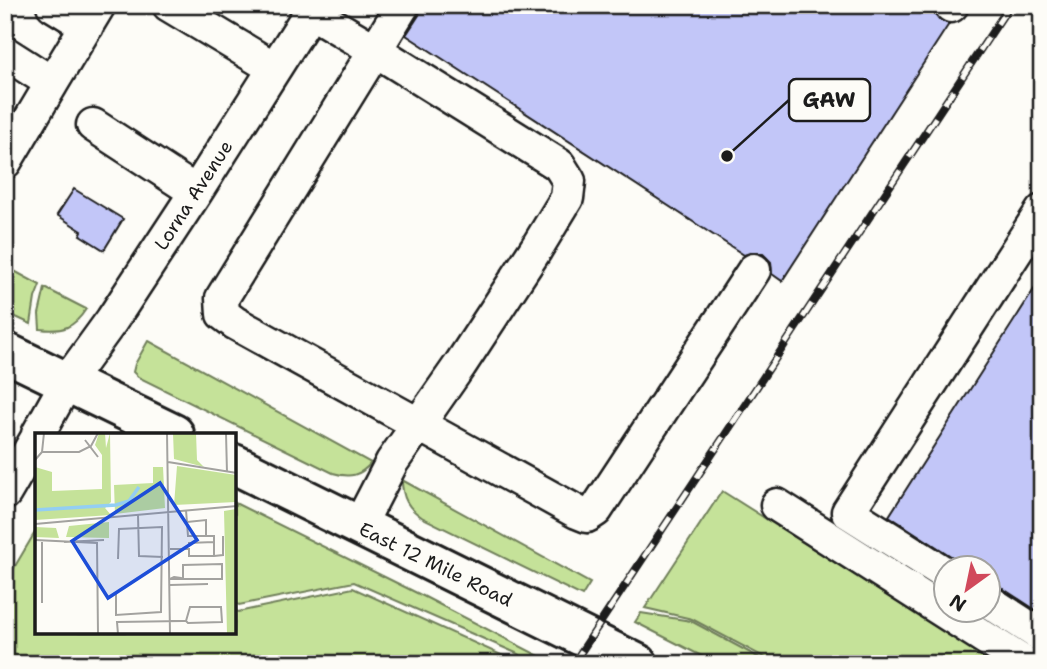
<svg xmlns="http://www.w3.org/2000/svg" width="1047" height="669" viewBox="0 0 1047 669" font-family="'Shantell Sans',sans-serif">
  <rect width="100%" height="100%" fill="#fdfcf7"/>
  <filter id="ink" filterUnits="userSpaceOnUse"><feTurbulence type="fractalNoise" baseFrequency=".0143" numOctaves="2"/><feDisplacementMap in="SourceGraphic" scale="14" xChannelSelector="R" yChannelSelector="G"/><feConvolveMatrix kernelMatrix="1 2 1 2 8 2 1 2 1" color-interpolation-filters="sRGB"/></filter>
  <g filter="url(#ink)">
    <path fill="#c5e299" stroke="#707f5a" stroke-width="2" d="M5,266L40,285L35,298L31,324L5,312Z
      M45,288L86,309C74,328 62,332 40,329L39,314Z
      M148,341H149L371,463C360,476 350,478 333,473L138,377L133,372L135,364Z
      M402,480L590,583L582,596L423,518C408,508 402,498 402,480Z
      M722,491L995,664H777L692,619L645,608Z
      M235,503L423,596L541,657L537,664H534L516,653L354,582L239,605L234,602Z
      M37,529V632H234L235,610L238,612L353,588L521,664H5V583Z
      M641,613L691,621L771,664H717L635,622Z"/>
    <path fill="#c2c6f8" stroke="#1c1c1c" stroke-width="2" d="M421,5H930L933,8L934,11L939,19L949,24L782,281L772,274L771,262L763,254L754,252L744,255L406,35L419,15Z
      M74,189L123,219L104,250L80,235L82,231L57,215Z
      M1042,277V614L988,579V568H969L889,516Z"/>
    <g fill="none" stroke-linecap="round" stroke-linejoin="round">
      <defs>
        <path id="minor" d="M53,5L87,26
          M169,5L274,68
          M403,5L222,298L223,314L235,323L577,512L587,516L596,510L754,270
          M951,6L952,5
          M311,12L375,50L559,165L569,181L567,198L536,249L460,365L392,462L359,526
          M5,53L52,83L5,162
          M52,83L99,5
          M93,125L196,192
          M38,434L67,382L112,320L196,192L315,5
          M5,493L37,438
          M777,505L1026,664
          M946,574L848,512L1042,211
          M988,601L1042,636"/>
        <path id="major" d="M5,352L174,434
          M234,464L638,664"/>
      </defs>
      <use href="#minor" stroke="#1c1c1c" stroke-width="37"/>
      <use href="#major" stroke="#1c1c1c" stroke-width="44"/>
      <use href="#minor" stroke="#fdfcf7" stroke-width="32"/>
      <use href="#major" stroke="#fdfcf7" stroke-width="38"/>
      <defs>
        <path id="rail" d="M573,664L1010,5"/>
      </defs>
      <use href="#rail" stroke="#1c1c1c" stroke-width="8"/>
      <use href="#rail" stroke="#fdfcf7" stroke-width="5" stroke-dasharray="16" stroke-linecap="butt"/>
    </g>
  </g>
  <g text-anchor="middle" stroke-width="5" stroke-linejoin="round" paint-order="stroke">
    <g font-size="19" fill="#1c1c1c" stroke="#fdfcf7">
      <text transform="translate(193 195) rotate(-57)" y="7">Lorna Avenue</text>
      <text transform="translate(436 564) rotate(26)" y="7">East 12 Mile Road</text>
    </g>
  </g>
  <g transform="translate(35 433)">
    <rect width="201" height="201" fill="#fdfcf7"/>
    <path d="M64,0H70L71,15L75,0L76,69L70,75L76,82L0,87V34L17,39V58L67,56V22L60,12ZM138,0H161L162,27L169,34L139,26ZM142,33L201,42V69L139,72ZM118,34H128L130,75L80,81L79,52L118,50ZM201,76V201H192L189,78ZM74,89V105L31,104L34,93ZM0,94L21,95L24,105L0,104Z" fill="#c5e299"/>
    <path fill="none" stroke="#93cef3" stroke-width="3.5" d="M0,77L81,72L94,68L104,54"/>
    <path fill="none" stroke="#a3a29f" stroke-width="2" d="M132,0L135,201M191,0L192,40M50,7L63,24M7,19H44L56,13L63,0M0,27L7,19L9,0M133,29L202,40M103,82L104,123L128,124M152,89L171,87V103M0,91L202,73M0,107L62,110L63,201M7,109V170M29,109L69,107M153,110L179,109M135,116H154V123H179V103H153L151,77M179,123L188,122V103M187,131V146H148V132ZM139,144L146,145L148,146H135ZM135,152L173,151M81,159V182L126,179L127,94L84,96L83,126M83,201L82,189L148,188H151L153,190L187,189L186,174H155L151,188H135"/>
    <path fill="#1d4ed8" fill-opacity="0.15" stroke="#1d4ed8" stroke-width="3.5" d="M125,50L162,107L73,165L37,108Z"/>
    <rect width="201" height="201" fill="none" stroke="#1c1c1c" stroke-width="3.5"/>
  </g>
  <path fill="none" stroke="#1c1c1c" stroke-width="2.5" d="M727 156L789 100"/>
  <circle fill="#1c1c1c" stroke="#fdfcf7" stroke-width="2.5" cx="727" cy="156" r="7"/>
  <rect fill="#fdfcf7" stroke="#1c1c1c" stroke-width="2.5" x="789" y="79" width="81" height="42" rx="7"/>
  <g font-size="21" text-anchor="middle" font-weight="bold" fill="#1c1c1c">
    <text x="829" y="107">GAW</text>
  </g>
  <rect width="1047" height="669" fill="none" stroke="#fdfcf7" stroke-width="28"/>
  <rect x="14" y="14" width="1019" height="641" fill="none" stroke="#1c1c1c" stroke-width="2.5" filter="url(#ink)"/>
  <g transform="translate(967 589) rotate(213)"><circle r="33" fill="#fdfcf7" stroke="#a3a29f" stroke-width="2"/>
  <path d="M0-5L12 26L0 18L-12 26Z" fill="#d1495b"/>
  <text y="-10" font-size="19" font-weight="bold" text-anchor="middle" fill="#1c1c1c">N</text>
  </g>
</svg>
